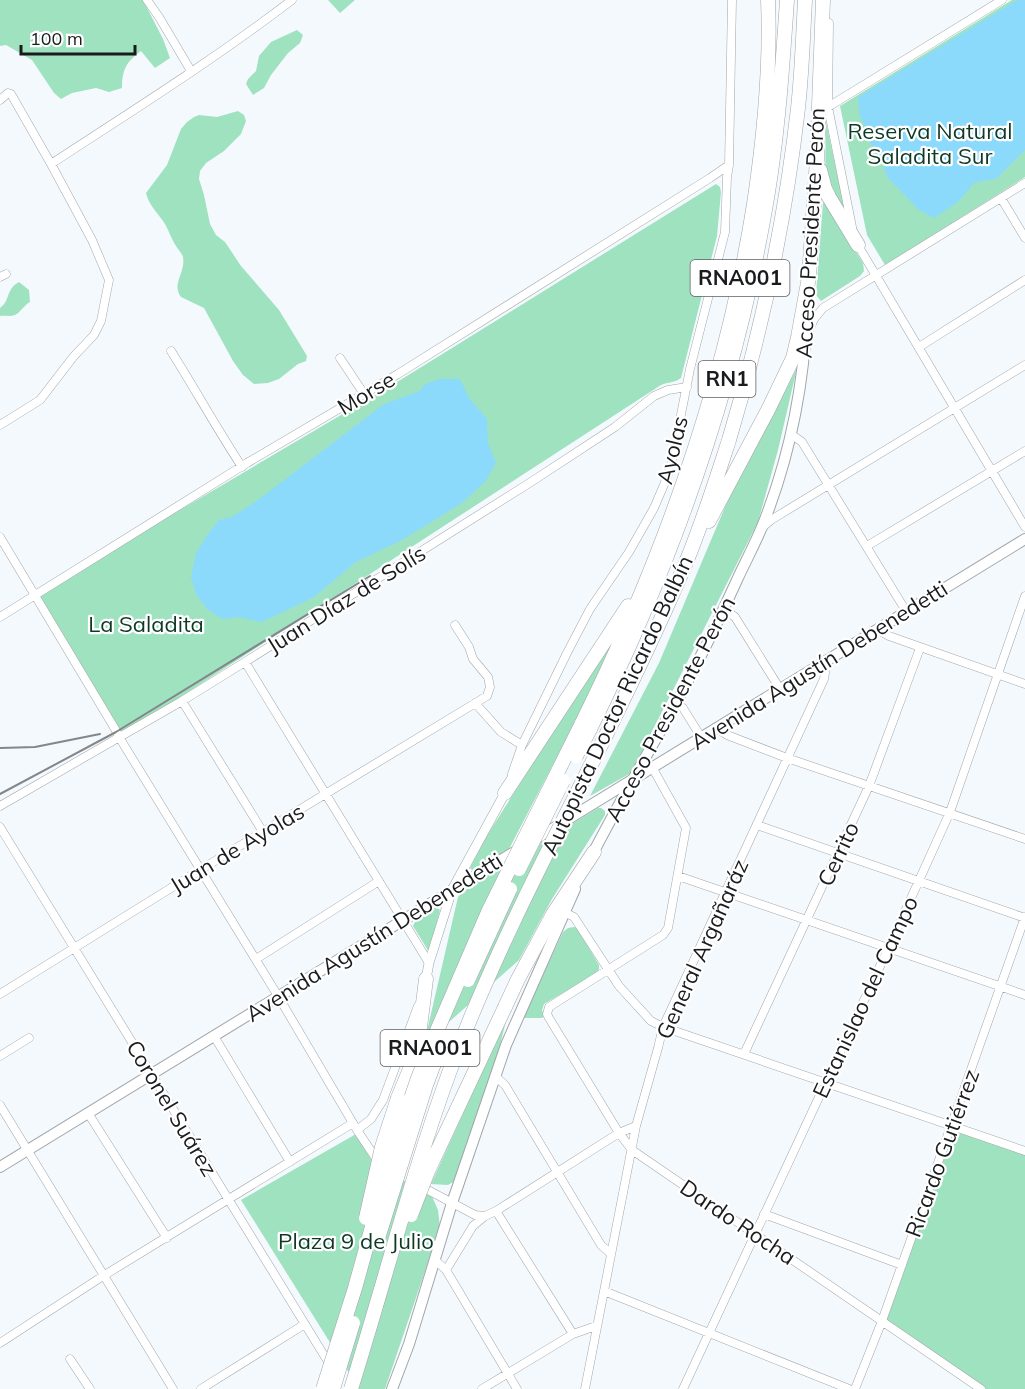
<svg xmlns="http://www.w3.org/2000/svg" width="1025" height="1389" viewBox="0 0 1025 1389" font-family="Mulish,sans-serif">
  <rect width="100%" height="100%" fill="#f4f9fe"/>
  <path fill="#9fe2bf" d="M0,0H143L163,39L170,58L155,68L141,51C126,62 122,70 122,88L109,92L96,88L72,93L61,99L54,93L32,60L6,45L0,46Z
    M328,0H355L340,13Z
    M1012,0H1025V177L885,265L867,235L840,106Z
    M297,30L303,35L300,43L288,53L271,75L264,88L253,95L246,84L248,79L256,71L259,56L271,42Z
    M238,111L244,115L246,121L241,134L224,151L206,163L200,171L199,179L204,195L210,224L216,235L225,242L241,266L279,310L307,356L306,361L298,364L279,379L268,383L254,384L243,375L233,361L204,308L181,297C171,284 186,272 183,257C182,253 178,250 176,246C171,238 168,228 163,221C156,211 149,205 146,193L167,165L181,129L187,122L194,117L199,115L217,117Z
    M826,122L846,216L825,176Z
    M716,184L720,187L721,192L717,236L681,378C675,383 668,382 661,385L119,737L36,595L402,379Z
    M825,202L863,263L864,271L860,276L821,301L816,295L823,203Z
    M19,282L29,290L30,302C24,305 21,312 15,315C10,317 5,315 0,316V308C11,300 5,290 19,282Z
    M797,368L778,450L758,522L631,773L590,796L659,663L728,500Z
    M620,626L582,709L509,849L473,871L470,868L486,837Z
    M598,808H601L605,811V815L552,899L519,960L424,1044L458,897L465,889Z
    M436,907L440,910L429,952L413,926L415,922Z
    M574,927L577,928L599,965V969L597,973L544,1004L542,1010L544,1016L542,1018H523L563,932L568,928Z
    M507,1017L494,1069L455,1181L448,1185L431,1184Z
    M952,1126L1025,1151V1389H981L882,1321Z
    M356,1134L372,1161L384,1171L431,1194L438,1210L440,1227L385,1389H359L241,1200Z"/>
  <path fill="#8bdafc" d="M1017,0H1025V150L996,179L982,181L974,183L958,202L934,218L919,210L887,177L879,154L865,137V127L860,116L858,97Z
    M440,379H460L469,398L487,419L488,443L496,463L485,482L462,503L402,540L356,562L314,597L262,622L238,617L224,619L219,617L207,609L196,594L191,577L196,553L208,534L219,520L232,517L258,500L384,404L420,391L425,384Z"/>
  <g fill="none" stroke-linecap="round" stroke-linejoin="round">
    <defs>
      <path id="minor" d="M147,0L159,17L191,71
        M829,23L828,107L852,227
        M0,100L8,93L11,94L51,164L92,240L109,280L101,321L94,335L74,356L40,400L0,425
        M828,107L1002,0
        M51,164C132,111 215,59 292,0
        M1001,198L1025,238
        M856,242L1025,527
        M0,277L6,274
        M808,332L814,319L823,308L1025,183
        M919,347L1025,280
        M171,351C195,389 217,429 242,467
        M340,358L364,394
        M791,434L802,442L906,611
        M764,526L771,520L1025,365
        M0,537L115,729L119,737L278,996L357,1130L375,1157
        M867,546L1025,451
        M724,609L735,617L780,689
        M0,617L247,463L398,374L710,178L729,165
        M877,629L889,636L1025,684
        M245,662L429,963
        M182,701L263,832
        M676,702L683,708L701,737
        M475,703L501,732L522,745
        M716,728L727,735L787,758L1025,839
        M652,767L686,828L668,928L663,935L549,1007L547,1014L549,1018L619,1133L632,1150L981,1389
        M512,774L522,745L567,653L590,609L629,552L654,508L666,480L671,465L690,369L725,232L727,177L729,165L732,0
        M0,806L182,701L245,662L531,482L615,427L654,396L668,390L687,387
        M757,825L1025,918
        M0,827L330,1365
        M678,876L1025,995
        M564,912L574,917L619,986L651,1021L663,1027L1025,1151
        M256,959L379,881
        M0,994L200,870L487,696L490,687L488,677L473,659L469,647L455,625
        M214,1036L290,1162
        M744,1054L869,786L920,648
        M0,1056L29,1038
        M495,1076L505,1085L601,1245L611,1254
        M0,1105L173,1389
        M88,1113L167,1238
        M357,1130L371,1119L383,1100L418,1006
        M426,1189L475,1215L485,1216
        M496,1211L573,1334
        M764,1214L902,1265
        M435,1260L446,1270L517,1389
        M446,1270L473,1226L485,1216L496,1211L619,1133L636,1126
        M604,1291L849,1389
        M0,1343L103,1276L353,1123
        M70,1359L90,1389
        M201,1389L305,1324
        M482,1389L573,1334L596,1326
        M585,1389L636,1126L658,1048L663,1027L824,679L825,673L824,662
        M683,1389L888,949L950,812L1025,596
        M855,1389L882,1321L1025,917"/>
      <path id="tertiary" d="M426,979L429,963L452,890L505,793"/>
      <path id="secondary" d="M534,840L1025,539
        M590,859C617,806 647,755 676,703C698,663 718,622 737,580C747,558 759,537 767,514C791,450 804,381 807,313
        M0,1167L521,848
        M392,1389L409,1344L452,1203L506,1045L575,889"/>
      <path id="motorway" d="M820,170L825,189L829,197L858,245
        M709,521L769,408L793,358L798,337L809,277L817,159L823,0
        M581,725C663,560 725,386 754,204C764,137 771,68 768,0
        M590,729C670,568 731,398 763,221C777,148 782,74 787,0
        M605,737C634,678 662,620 687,560C703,521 716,480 729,440C762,330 785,223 798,108C802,73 803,36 805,0
        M505,793L628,606
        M505,1007L518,979L553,914L594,852
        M398,1098L417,1052L426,979"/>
    </defs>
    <use href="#minor" stroke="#a1a6ab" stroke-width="9"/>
    <use href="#tertiary" stroke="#a1a6ab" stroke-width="10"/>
    <use href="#secondary" stroke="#a1a6ab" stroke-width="12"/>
    <use href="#motorway" stroke="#a1a6ab" stroke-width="15"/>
    <use href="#minor" stroke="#fff" stroke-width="8"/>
    <use href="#tertiary" stroke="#fff" stroke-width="9"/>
    <use href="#secondary" stroke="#fff" stroke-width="10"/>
    <use href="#motorway" stroke="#fff" stroke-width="14"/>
    <path stroke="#83878a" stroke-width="2" d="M0,748L35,747L100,734
      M0,794L116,732L370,576"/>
    <defs>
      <path id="motorway-bridge" d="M576,756L590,729
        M519,869L563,781
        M468,980L510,889
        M411,1215L428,1171L505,1007
        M366,1218L382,1147L398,1098
        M379,1235L426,1085L441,1045
        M323,1389L355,1288L392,1155L418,1078L433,1040L489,910L581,725
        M333,1389L353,1323
        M351,1389C384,1284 411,1177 449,1073C492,957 550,847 605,737"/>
    </defs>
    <use href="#motorway-bridge" stroke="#a1a6ab" stroke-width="15" stroke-linecap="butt"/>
    <use href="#motorway-bridge" stroke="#fff" stroke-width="14"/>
  </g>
  <g text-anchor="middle" stroke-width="4.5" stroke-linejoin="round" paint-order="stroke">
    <g fill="#fff" stroke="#5e5f61" stroke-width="1.5">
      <rect x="690.5" y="260" width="99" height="36" rx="4.5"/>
      <rect x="698.5" y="361" width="57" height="36" rx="4.5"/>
      <rect x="380.5" y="1030" width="99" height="36" rx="4.5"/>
    </g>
    <g font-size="21" font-weight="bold" fill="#191b1d">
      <text x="740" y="285">RNA001</text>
      <text x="727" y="386">RN1</text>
      <text x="430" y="1055">RNA001</text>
    </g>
    <g font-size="22" fill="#0f3927" stroke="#fff">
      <text x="930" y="139">Reserva Natural<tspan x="930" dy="25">Saladita Sur</tspan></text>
      <text x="146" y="632">La Saladita</text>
      <text x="356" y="1249">Plaza 9 de Julio</text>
    </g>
    <g font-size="22" fill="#191b1d" stroke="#fff">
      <text transform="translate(810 233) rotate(-87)" y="8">Acceso Presidente Perón</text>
      <text transform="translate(366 393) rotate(-31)" y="8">Morse</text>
      <text transform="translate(672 450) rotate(-76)" y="8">Ayolas</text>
      <text transform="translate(346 599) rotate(-32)" y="8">Juan Díaz de Solís</text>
      <text transform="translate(819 665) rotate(-32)" y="8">Avenida Agustín Debenedetti</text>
      <text transform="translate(617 705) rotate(-65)" y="8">Autopista Doctor Ricardo Balbín</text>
      <text transform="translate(670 709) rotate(-62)" y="8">Acceso Presidente Perón</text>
      <text transform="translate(237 848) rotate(-31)" y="8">Juan de Ayolas</text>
      <text transform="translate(838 854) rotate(-65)" y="8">Cerrito</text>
      <text transform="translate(374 937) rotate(-32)" y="8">Avenida Agustín Debenedetti</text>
      <text transform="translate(702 949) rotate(-66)" y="8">General Argañaráz</text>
      <text transform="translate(865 997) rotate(-65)" y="8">Estanislao del Campo</text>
      <text transform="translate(172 1108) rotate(59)" y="8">Coronel Suárez</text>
      <text transform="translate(942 1153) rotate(-70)" y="8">Ricardo Gutiérrez</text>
      <text transform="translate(738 1222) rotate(34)" y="8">Dardo Rocha</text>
    </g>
  </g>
  <path d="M21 45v9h114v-9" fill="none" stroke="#191b1d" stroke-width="3"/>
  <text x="30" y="45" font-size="18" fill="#191b1d" stroke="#ffffff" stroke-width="4.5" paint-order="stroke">100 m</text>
</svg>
